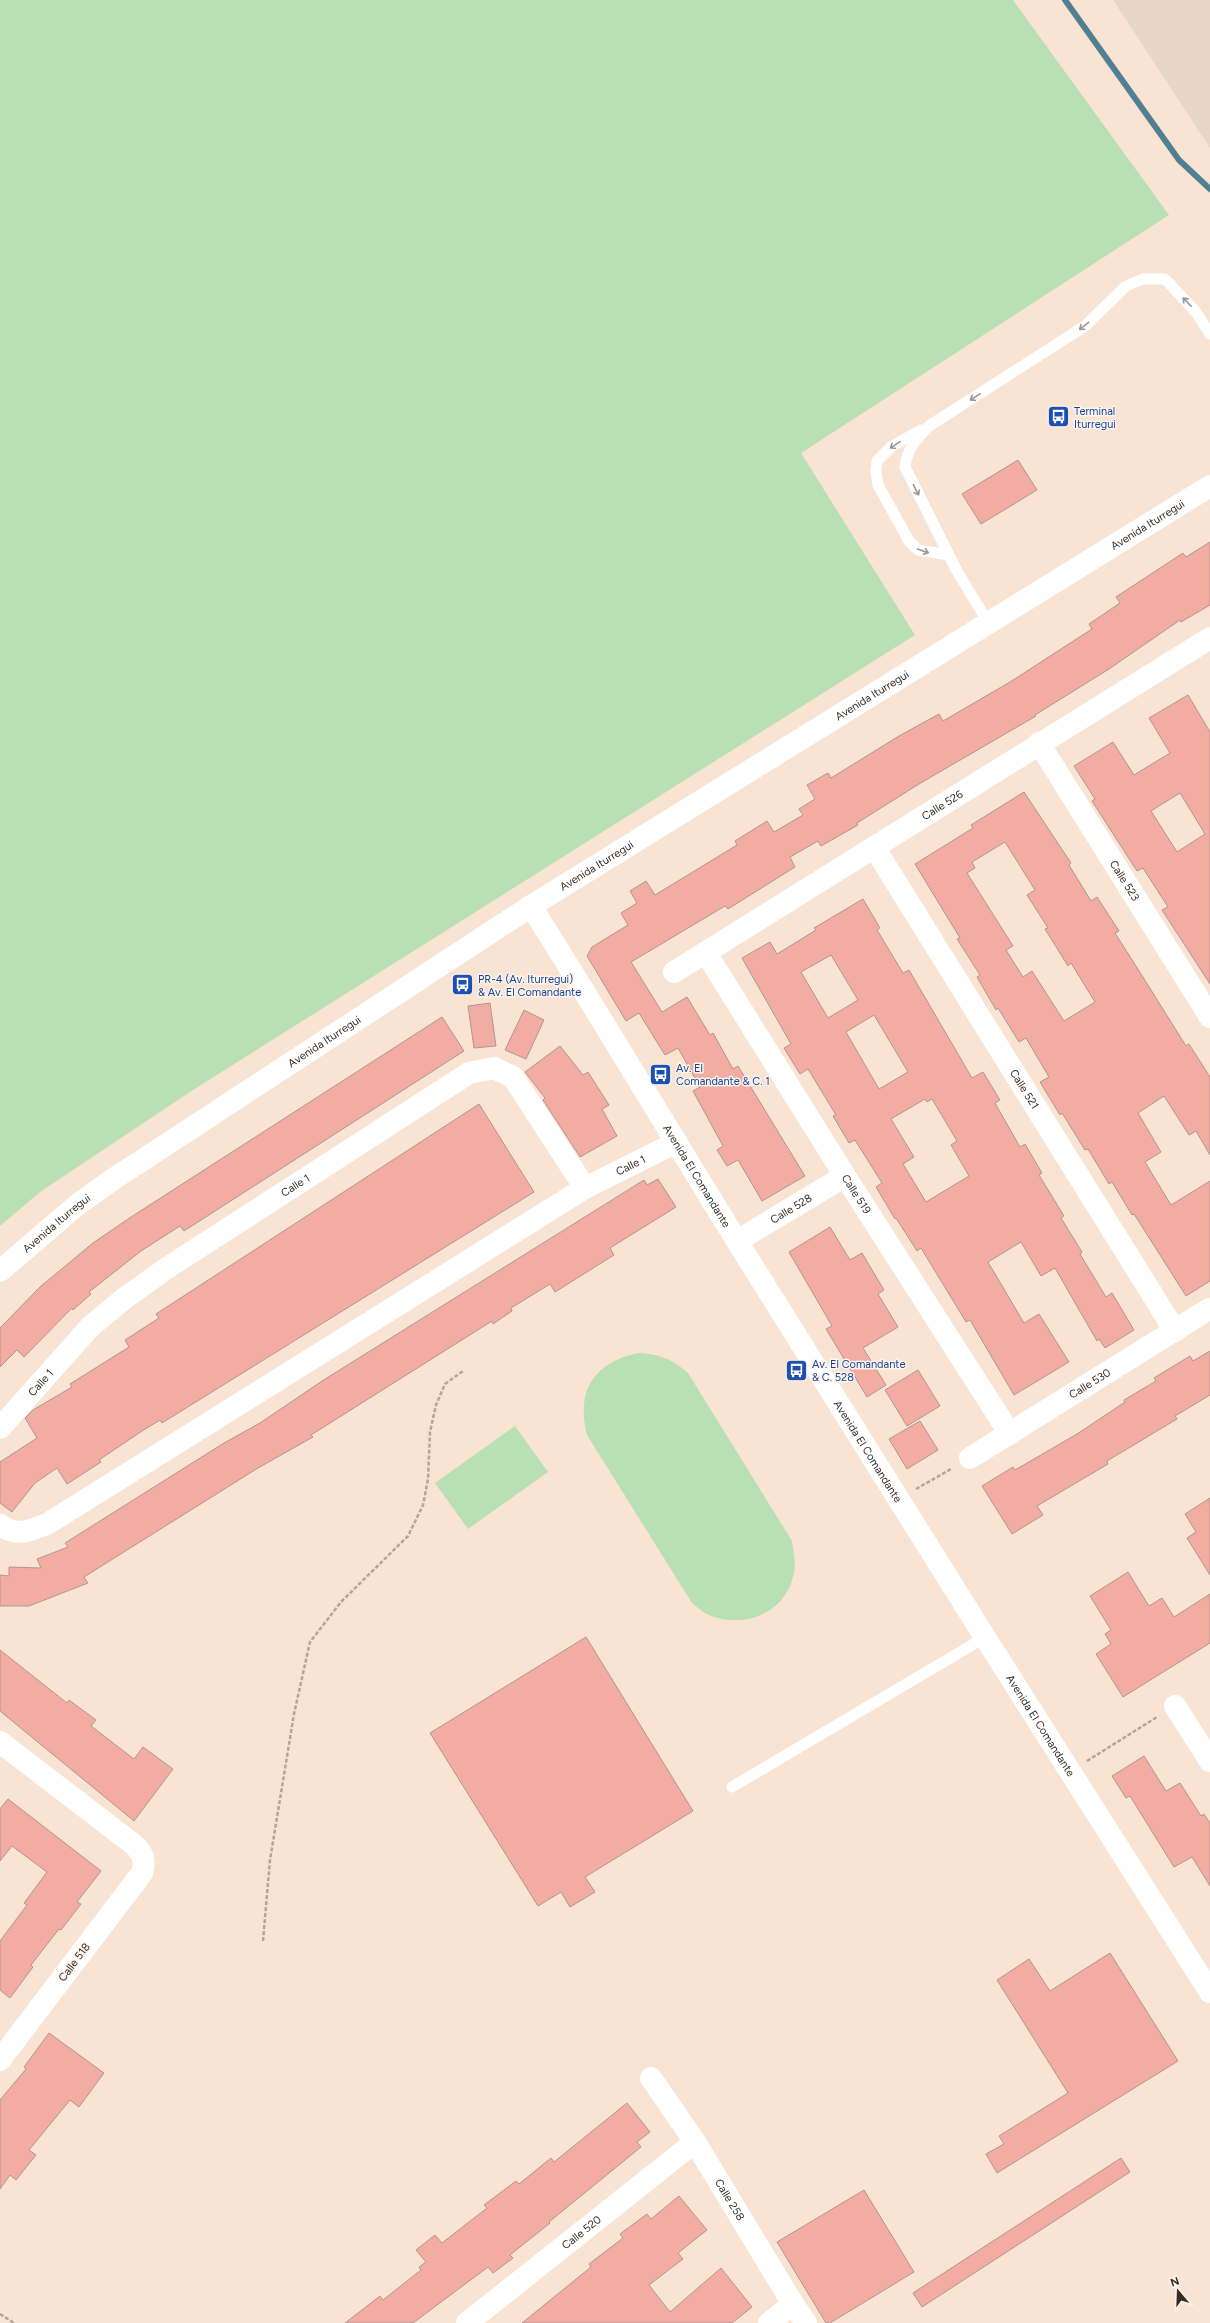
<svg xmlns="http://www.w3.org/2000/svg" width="1210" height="2323" viewBox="0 0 1210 2323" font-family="Figtree,sans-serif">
  <rect width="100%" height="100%" fill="#f9e4d4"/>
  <path fill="#e7d8c6" d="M1113,0H1210V148Z"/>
  <path fill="#b9dfb5" d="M0,0H1013L1169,215L801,453L915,635L193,1090L40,1192L0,1226Z
    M638,1353C659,1354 672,1359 688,1373L792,1541C794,1554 797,1567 792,1580C782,1615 741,1629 709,1615C703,1613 697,1607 692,1603L587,1435C576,1391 593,1363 638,1353Z
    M515,1426L548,1472L468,1529L435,1483Z"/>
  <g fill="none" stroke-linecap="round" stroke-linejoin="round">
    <path stroke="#518094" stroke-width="6" d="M1065,0L1179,160L1210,189"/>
  </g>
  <path fill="#f2aca1" stroke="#af9692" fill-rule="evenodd" d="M1018,460L1037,490L981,524L962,494Z
    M1210,542V605L1181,622L1180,620L1109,669L1035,715L1036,716L919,784L857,823L858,825L821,846L818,841L790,857L795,867L728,909L725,906L631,962L662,1012L687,997L710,1035L713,1033L733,1069L738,1066L805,1176L762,1201L738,1160L727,1166L717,1150L723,1146L693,1091L700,1087L678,1048L665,1055L639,1013L626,1021L587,956L592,947L628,925L621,913L637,903L630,891L646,881L655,895L737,845L735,841L767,821L774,832L803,815L799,809L815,799L807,785L828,773L831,778L899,736L939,714L943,721L1010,682L1092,629L1089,624L1120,603L1116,597L1183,553L1186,557Z
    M1188,695L1210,732V984L1162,910L1168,907L1143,868L1137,871L1092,801L1095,799L1074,766L1113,742L1134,775L1170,753L1149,718ZM1180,793L1205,834L1177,852L1151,811Z
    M1024,792L1071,863L1069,865L1091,901L1097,897L1119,931L1115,933L1141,974L1186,1046L1189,1044L1210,1077V1155L1196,1131L1189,1135L1164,1096L1138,1113L1161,1152L1145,1162L1171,1205L1210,1181V1281L1186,1296L1134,1214L1132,1215L1112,1182L1109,1184L1088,1149L1085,1150L1062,1113L1060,1115L1040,1082L1049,1077L1026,1038L1019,1042L998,1008L996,1010L977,977L980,975L957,939L960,938L915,864L973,828L971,825ZM1005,842L1035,890L1027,895L1048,928L1045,929L1068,966L1071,963L1095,1002L1064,1021L1032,971L1023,977L1006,950L1013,946L967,873L975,868L972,862Z
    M863,899L880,928L877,930L903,973L909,970L972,1078L983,1072L1000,1100L995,1103L1020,1147L1025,1144L1042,1173L1039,1175L1064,1216L1061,1218L1082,1252L1080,1254L1106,1297L1112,1293L1134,1330L1105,1348L1099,1339L1097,1341L1055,1268L1041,1276L1021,1242L988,1262L1024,1323L1039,1314L1069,1362L1014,1395L970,1320L966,1322L921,1248L917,1251L896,1218L895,1219L876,1187L882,1183L855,1140L849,1143L833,1116L836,1115L808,1069L800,1074L784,1048L791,1044L742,958L770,942L777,954L816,930L814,928ZM831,955L858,1000L828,1018L801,972ZM874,1015L908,1072L879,1089L846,1032ZM925,1099L927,1102L932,1099L957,1141L951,1145L969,1176L926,1202L903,1164L914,1157L891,1119Z
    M490,1003L496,1046L474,1048L468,1006Z
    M524,1010L544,1020L526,1059L505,1050Z
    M442,1017L464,1051L184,1231L180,1226L141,1251L89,1292L91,1294L73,1310L72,1308L24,1357L17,1350L0,1367V1328L40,1287L93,1243L131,1217Z
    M560,1046L583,1075L588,1072L609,1105L602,1109L617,1136L580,1157L543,1100L545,1098L525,1072Z
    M479,1104L534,1192L162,1423L160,1420L142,1431L99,1460L101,1462L67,1484L57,1468L35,1483L12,1512L0,1503V1462L37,1438L25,1418L33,1410L72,1387L70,1384L129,1347L125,1340L159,1318L156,1314Z
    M658,1179L676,1207L610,1248L614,1255L555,1292L550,1284L511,1308L512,1311L493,1324L492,1321L311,1435L313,1437L258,1468L84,1577L88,1583L29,1606H0V1575L9,1576V1567L41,1568L37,1559L68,1547L65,1543L224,1443L260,1423L322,1381L644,1180L647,1185Z
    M830,1227L850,1260L862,1253L884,1290L878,1294L898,1327L863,1348L886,1385L867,1397L826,1329L832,1326L789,1252Z
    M1210,1351V1395L1175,1416L1177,1419L1107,1461L1108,1464L1037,1506L1043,1515L1012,1534L982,1486L1013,1467L1015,1470L1077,1434L1125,1402L1124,1400L1156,1381L1154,1378L1190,1356L1193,1361Z
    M918,1370L940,1406L907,1426L885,1390Z
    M920,1421L938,1450L907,1469L889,1439Z
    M1210,1498V1575L1187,1538L1196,1532L1185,1514Z
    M1128,1572L1149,1606L1162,1598L1174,1617L1210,1594V1643L1123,1697L1096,1654L1111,1644L1105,1634L1111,1630L1090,1596Z
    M586,1637L693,1811L585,1877L595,1892L570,1907L561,1892L538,1906L430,1733Z
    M0,1650L67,1703L69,1700L96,1720L91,1726L134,1759L143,1747L173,1769L134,1821L0,1711Z
    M1144,1756L1166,1791L1180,1783L1201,1816L1204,1814L1210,1823V1886L1192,1857L1174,1867L1130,1796L1126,1798L1112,1776Z
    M8,1799L101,1871L77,1902L81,1904L61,1930L59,1929L31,1965L33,1967L10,1998L0,1990V1941L27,1905L24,1903L47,1872L12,1846L0,1861V1809Z
    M1110,1953L1178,2061L997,2173L986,2154L1004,2144L999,2136L1068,2093L997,1980L1029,1959L1050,1991Z
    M49,2033L104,2073L79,2107L70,2100L29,2150L36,2155L16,2180L10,2175L0,2189V2100L26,2069L24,2067Z
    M627,2103L650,2132L637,2142L641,2147L549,2222L550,2223L510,2255L513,2258L493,2273L488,2267L413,2323H345L380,2296L383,2300L421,2270L419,2267L426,2262L416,2250L435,2235L442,2243L487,2208L484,2205L516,2181L519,2184L551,2158L554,2162Z
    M1121,2158L1130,2172L922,2307L913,2293Z
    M864,2190L914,2272L830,2323H826L777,2242Z
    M679,2196L707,2230L678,2253L683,2259L649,2285L670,2312L721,2268L752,2307L732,2323H522L591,2267L589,2264L623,2238L620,2234L647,2214L651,2219Z"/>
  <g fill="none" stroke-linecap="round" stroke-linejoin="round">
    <path stroke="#b5a598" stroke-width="2.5" stroke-dasharray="4 2" stroke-linecap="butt" d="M916,1489L951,1469
      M1087,1761L1157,1717
      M263,1941L270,1860L294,1714L310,1642L341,1602L408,1536L423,1505L428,1479L430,1432L436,1405L445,1384L463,1371
      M0,2314L14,2323"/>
    <path stroke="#fff" stroke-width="11" d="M921,430L892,446L877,461L876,472L878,485L909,541L918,550L949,555
      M989,624L957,571L905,467C907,449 916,439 929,426L1085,326L1126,286L1143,279H1165L1196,312L1210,334
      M732,1787L984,1638"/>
    <g stroke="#fff" stroke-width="22">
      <path id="s1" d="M1039,743L1210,1017"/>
      <path id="s2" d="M874,847L1175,1331"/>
      <path id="s3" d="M706,953L845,1176L1010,1434"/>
      <path id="s4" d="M674,972L1210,638"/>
      <path id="s5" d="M585,1188L677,1142"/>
      <path id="s6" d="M737,1241L845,1176"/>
      <path id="s7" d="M0,1428L91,1326L125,1298L167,1268L469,1073L494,1068L513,1077L585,1188L47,1524C29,1531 17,1537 0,1525"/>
      <path id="s8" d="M970,1458L1209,1309"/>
      <path d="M1175,1706L1210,1761"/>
      <path d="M0,1742L133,1844C143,1853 146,1860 142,1873L0,2060"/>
      <path id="s9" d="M651,2078L695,2142L793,2304L806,2323"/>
      <path id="s10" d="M467,2323L695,2142"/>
      <path d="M769,2323L793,2304"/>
    </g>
    <g stroke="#fff" stroke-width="22">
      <path id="s11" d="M531,906C602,1019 670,1133 740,1246C895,1496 1052,1744 1210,1992"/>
      <path id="s12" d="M0,1271L77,1205L112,1180L531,906L1210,486"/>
    </g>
  </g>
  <defs><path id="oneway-shaft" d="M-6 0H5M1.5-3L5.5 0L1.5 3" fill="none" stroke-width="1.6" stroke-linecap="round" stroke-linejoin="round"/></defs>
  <g stroke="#9a9693">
    <use href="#oneway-shaft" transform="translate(1187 302) rotate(-134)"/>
    <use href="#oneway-shaft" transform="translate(1084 326) rotate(142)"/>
    <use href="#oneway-shaft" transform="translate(975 397) rotate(148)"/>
    <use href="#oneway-shaft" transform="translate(895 445) rotate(146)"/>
    <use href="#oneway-shaft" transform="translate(916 490) rotate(63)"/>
    <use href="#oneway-shaft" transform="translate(923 551) rotate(19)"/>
  </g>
  <defs>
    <symbol id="bus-square" viewBox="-11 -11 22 22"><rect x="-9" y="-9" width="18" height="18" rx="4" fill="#1a4fb4" stroke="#fcf4ed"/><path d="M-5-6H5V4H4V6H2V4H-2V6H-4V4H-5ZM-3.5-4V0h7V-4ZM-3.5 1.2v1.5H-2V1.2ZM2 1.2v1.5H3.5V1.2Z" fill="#fff"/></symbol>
  </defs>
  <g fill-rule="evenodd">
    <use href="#bus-square" x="1046" y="404" width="25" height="25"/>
    <use href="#bus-square" x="450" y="972" width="25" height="25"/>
    <use href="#bus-square" x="648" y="1062" width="25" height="25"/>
    <use href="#bus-square" x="784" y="1358" width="25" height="25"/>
  </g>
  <g text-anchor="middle" stroke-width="3" stroke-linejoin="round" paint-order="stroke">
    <g font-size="11" fill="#164399" stroke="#fcf4ed" text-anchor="start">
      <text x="1074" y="415">Terminal<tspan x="1074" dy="13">Iturregui</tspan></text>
      <text x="478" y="983">PR-4 (Av. Iturregui)<tspan x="478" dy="13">&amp; Av. El Comandante</tspan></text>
      <text x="676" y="1072">Av. El<tspan x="676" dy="13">Comandante &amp; C. 1</tspan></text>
      <text x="812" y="1368">Av. El Comandante<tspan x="812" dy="13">&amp; C. 528</tspan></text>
    </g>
    <g font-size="11" fill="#352d27" stroke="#fcf4ed">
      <text dy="4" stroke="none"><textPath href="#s12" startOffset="1370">Avenida Iturregui</textPath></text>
      <text dy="4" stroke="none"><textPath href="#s12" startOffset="1046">Avenida Iturregui</textPath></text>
      <text dy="4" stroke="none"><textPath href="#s4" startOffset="316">Calle 526</textPath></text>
      <text dy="4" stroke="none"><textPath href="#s12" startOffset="722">Avenida Iturregui</textPath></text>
      <text dy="4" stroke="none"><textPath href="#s1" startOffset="162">Calle 523</textPath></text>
      <text dy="4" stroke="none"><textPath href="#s12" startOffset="398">Avenida Iturregui</textPath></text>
      <text dy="4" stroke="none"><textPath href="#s2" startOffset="285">Calle 521</textPath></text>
      <text dy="4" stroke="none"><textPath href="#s5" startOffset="51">Calle 1</textPath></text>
      <text dy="4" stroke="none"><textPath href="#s11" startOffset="317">Avenida El Comandante</textPath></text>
      <text dy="4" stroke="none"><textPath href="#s7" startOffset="385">Calle 1</textPath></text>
      <text dy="4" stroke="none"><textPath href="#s3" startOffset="284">Calle 519</textPath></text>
      <text dy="4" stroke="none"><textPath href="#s6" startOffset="63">Calle 528</textPath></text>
      <text dy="4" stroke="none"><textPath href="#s12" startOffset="74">Avenida Iturregui</textPath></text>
      <text dy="4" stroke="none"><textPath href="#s7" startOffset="61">Calle 1</textPath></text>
      <text dy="4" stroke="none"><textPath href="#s8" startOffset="141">Calle 530</textPath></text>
      <text dy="4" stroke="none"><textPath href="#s11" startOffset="641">Avenida El Comandante</textPath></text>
      <text dy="4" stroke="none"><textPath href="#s11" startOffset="965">Avenida El Comandante</textPath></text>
      <text transform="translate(74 1962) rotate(-53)" y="4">Calle 518</text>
      <text dy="4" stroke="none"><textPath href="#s9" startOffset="145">Calle 258</textPath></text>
      <text dy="4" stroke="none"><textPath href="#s10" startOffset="146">Calle 520</textPath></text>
    </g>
  </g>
  <g transform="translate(1178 2291) rotate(341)" stroke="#fcf4ed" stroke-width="3" paint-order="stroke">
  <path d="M0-3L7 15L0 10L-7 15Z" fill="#352d27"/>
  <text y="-6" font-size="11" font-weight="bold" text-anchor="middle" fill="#352d27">N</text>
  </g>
</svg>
